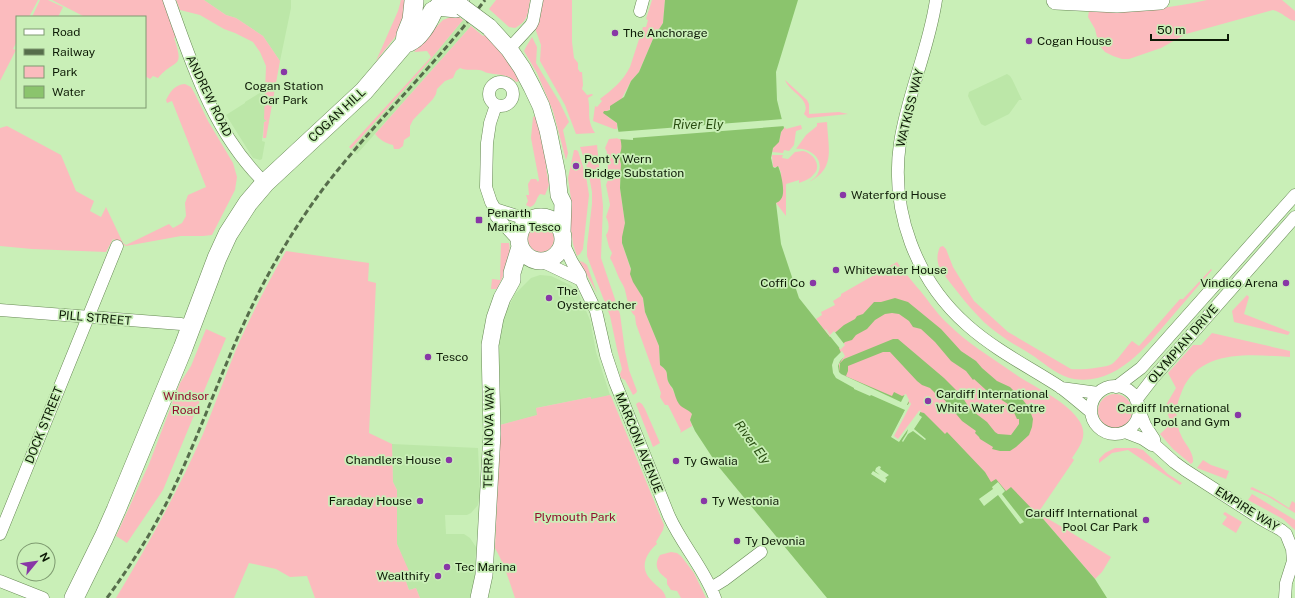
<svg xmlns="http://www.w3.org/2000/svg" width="1295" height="598" viewBox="0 0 1295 598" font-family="'Public Sans',sans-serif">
  <rect width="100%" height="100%" fill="#c9efb7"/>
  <path fill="#bce7a8" d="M204,0H291V8L280,61L263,36L236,18L226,15Z
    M463,20L471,26L357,154L351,149L425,66Z
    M1007,74L1010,76L1012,79L1022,100H1019L1009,114L985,126L981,124L968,96L969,92Z
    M266,89L265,119L267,121L264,122L262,141L265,142L262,159L260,160L253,158L248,150L226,115L245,103V102Z
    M540,275L551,276L570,285L577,291L582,301L590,320L596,352L610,395L591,400V397L536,408L538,415L500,425L498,352L502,324L504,316L515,294L531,278Z
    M392,444L478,448L480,491L478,505L471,513L467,515H445L446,534H464L470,538L476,547L475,574L470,598H420L416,588L409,590L403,573L408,571L397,544V490L393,482Z"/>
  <path fill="#fbbbbe" d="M0,0H38L29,17H17V41L13,49L16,50L0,81Z
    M40,0H48L63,7L58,17H32Z
    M52,0H165L177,35L174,38C185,70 175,58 158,78L153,76L150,79L145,76V17H85Z
    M176,0H204L226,15L236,18L263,36L280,61L266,138H263L264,122L267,121L264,119L266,66L260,52L253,42L235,33L224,29L200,15L180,10Z
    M401,0H404V16L399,32L376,61L398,11Z
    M496,0H530C528,14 528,21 515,28L509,27L489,9Z
    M543,0H572V42L574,58L578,63V69L580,72H582L583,85L582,89L587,95L592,94L593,95L588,98C591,112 586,119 595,133L576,134L565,105L540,61L541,45L535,28L539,23Z
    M652,0H665L663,23L653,39L639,72L631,81L621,100L610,109L607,111H604L608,117L617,123V129H614L593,121L595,106L597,107L602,101L600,99C612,90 623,81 630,67L643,27H646L648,20L646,19Z
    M1207,0H1282L1295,11V21C1288,20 1282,12 1273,10L1186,34L1161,48L1129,59H1122L1113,56L1105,52L1099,45L1095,29L1088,17L1089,11C1129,12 1169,9 1207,0Z
    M456,15L463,20L425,66L351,149L349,147L431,57L427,51L414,52L439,24L443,20Z
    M471,26L483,36L485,35C499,43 512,68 520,81L516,82C509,74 498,75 488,73C485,73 483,70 479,70C472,69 467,71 460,68L456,71L453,78L445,81L437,89L436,94L433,99L413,120L410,126V136L404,140L403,146L399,149H394L393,145C385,143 380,140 375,134Z
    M532,37L537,47L536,63L560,103L569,122L563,130L568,153L566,160L553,111L537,73L524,51L526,47Z
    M785,80L807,100L809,104V114L839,112L848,114L808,118L804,114C812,99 790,93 785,80Z
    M185,84L191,87L195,94L208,121L233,163L237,177L235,190L212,235L203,236H181L126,246L113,239L106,252L32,249L0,246V128L7,126L61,155L76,191L94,201L90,211L101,217L106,207L123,243L126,245L169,224L173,228L182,223L186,216L185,203L188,195L206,187L172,101L167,103L166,100C171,91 174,85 185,84Z
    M535,116L537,119L547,161L546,168L549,185L545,195L540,194C536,198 536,206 530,207L526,205L528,201L526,195H529L528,184L531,179H536L538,182L539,180L531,138L533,117Z
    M827,122C828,148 836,168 809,182C812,180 817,177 818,173C825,159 809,147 796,149L806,135L817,126V123Z
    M801,125L802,129L796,131L794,145L789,151L784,150L783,153L772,152L774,145L779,142L781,132L785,127L786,129Z
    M620,138C624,144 622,150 619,156L621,164L620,188L625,223L622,243L637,288L643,298L645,312L659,346L660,365C669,372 666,372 668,381C669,385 672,387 673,390C676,397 680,407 689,409L692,414L690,420L692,426L680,433L681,431L668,405H665L660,397L661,393L636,324L635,316C629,311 627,298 625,290C624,286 621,282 619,278C616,271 614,265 610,258L612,253L609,247L606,235C610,230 609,222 606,217L610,205L606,185L608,180L605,175C609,169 609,165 605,160L607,152L605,148L609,139Z
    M597,145L603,206L601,258L620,314L625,351L629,370L637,391L636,393L633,395L625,380L621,378L620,374L622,369L617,349L610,316L587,256V246L592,204V192L588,170L580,147Z
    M574,150H576L578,151L586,176L589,195L583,249L580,254L577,256L573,244L570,222L571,199L568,178Z
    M803,151C813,153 823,166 813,175C810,179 804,181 799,183V180L786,184V216L776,203L778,201L781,173L779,167H773L772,155H783L782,158L788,159L795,152Z
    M528 239a13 13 0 1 1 26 0a13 13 0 1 1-26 0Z
    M501,243H509C512,260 504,274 497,289H491L492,279L500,280Z
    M943,246L946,249L953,267L974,301L1008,332L1071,369C1080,370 1105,368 1112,364C1117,361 1127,346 1132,341L1139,346L1180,299H1183L1211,269L1212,270C1199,285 1187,299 1174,314C1149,343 1118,386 1074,379C1060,377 1046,365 1035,357C1016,345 995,334 980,318C966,304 954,287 941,271C937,263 936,256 940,247Z
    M286,251L369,263L368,281L376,283L369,433L392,444L393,482L397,490V544L409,571L403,573L409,590L416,588L420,598H315L307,576L290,577L276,569L249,563L234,598H116C148,545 178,491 203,434C214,407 224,379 235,352C250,317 267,284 286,251Z
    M579,261L583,262L587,265L597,293Z
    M897,262C903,271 910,278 916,286C927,298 935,312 947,323C967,343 992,358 1015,374C1034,387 1069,402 1080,422C1088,436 1080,446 1072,458L1074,460L1038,513L1062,527L1111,557L1102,572L1095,579L1038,513L1009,537L797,396L824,330L816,319L822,315L821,312L835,305L833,301L841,296V294Z
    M1247,295L1249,297L1244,314L1290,332L1288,335L1234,322L1232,311Z
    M206,329L226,338L163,490L127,543L116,536L149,464L180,383L191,366Z
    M1212,333L1290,351V357C1252,355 1200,348 1182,391C1178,401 1175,409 1177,420C1178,425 1178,430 1181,435C1184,443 1194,452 1193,462L1191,464L1173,449L1160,434L1171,424L1166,408V405L1176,388L1168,373L1193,345H1201Z
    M1098 411a17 17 0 1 1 34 0a17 17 0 1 1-34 0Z
    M610,395L611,396L664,525L663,530L656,542L657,544C645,554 639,569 652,581C657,587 664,589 666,598H515C509,580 504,564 495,548L500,425L537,415L536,408L591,397V399Z
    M639,402L642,404L645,409L660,443L653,447L636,404Z
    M1115,448H1136L1143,450L1168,474L1182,483L1180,485L1128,450L1112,453L1099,463V459L1105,453Z
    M1203,460L1211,465L1229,471L1226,479L1197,468Z
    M1252,487L1272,497L1289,508L1292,501L1295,503V513L1267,496L1250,489Z
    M1252,494L1295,520V530L1283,519L1248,500Z
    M1225,512L1242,522L1236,533L1222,524L1227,517L1223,514Z
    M671,552L677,553L681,556L694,573L706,598H681L677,591L671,590L667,584V579C658,572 653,566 660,555Z"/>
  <path fill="#8bc46d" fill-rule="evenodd" d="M665,0H798L776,72L777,100L784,128L781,132L779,142L773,148L771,158L773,167L775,168L778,166C781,172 786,194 781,199C780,201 778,202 776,203L781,244L799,298L830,337L844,325L855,319L857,316L863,314L874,302H881L895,298L908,302L941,329L961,351L976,361L982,368L997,381L1010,387L1023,400L1029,408L1033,419L1032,427L1029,435L1016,447L1010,451H1000L992,449L993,447L980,439L979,437L975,433L976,431L962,421L942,397L937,395L930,388L922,385L917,381L890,352H883L848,366V371L846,376L843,375L892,396L894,392L902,396L905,395L909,403L892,437L899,441L920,412L924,413L945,434L947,432L985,472L991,482L996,479L1006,491L1011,487L1035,512L1038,513L1095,579L1107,598H827L718,466L695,431L690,420L692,414C688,409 683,409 679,404C676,400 675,394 673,389C672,387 669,384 668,381C666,372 669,372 660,365L659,346L645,312L643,298L633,282L630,274L631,269L622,243V237L625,223L620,188L621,164L619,156C625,144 618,136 617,123L603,113L604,111H607L610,110V106L624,97L631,81L639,72L653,39L663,23ZM892,313L899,314L909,321L913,327L921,329L935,342L951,361L966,371L973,380L974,379L986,390L1011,406L1017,419H1019V424L1011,435L998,434L995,432L987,422L970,409L961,395L944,378L898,339H893L844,359L840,363V372L839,364L843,358L839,348L845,342L852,340L856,335L867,329L875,320L885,314Z"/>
  <path fill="#c9efb7" d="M783,119L785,126L633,138V140L618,139L616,132Z
    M826,329L830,335L834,331L845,345L841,349L845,356L840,361L838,366L839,372L841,374L901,402L905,394H906L909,400L907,405H908L910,402L911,404L894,436L898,439L919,411L921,410L919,415L922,417L914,429L926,439L925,440L913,431L908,434L903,442L902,441L907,433L908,429L899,442L891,437L905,410L871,395L870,396L854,389V388L836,378L833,373L832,365L834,359L842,351L825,330Z
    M879,466L881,467L880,469L889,475L885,478L887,479L885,483L871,474L873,471L880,475L875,471L876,468Z
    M998,482L1005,491L1002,494L1024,522L1020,524L998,495L984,506L979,499L993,489L992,487Z"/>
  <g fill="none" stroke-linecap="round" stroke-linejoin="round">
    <defs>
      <path id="street" d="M169,0C192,65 214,134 265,183
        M936,0C929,49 907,95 900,143C890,211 916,280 967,325C995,350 1029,367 1060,387C1071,395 1081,404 1091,412
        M640,11L643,0
        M509,49L531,25L533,21L537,0
        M489 94a12 12 0 1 1 24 0a12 12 0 1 1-24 0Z
        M496,105L490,123L487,143L486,187L491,202L495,209L496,216L518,240
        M495,209L520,217L533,218
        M563,243L572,262L580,275L581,280L596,311L606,355L615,382L669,516C682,545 704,568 715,598
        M541,261L581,280
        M0,310L181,324L191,327
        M1091 410a24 24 0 1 1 48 0a24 24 0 1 1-48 0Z
        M1116,387L1141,368L1295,195
        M1061,388L1098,393
        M1136,400L1153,378L1295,217
        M1139,410L1145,425L1154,439L1155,445
        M1125,432L1143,439L1152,445H1155L1174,462L1185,470L1261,519L1281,530L1286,534L1292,549L1293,561L1286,583L1285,598
        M0,534L117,246
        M0,581L43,598
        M711,588L724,580L761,552"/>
      <path id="secondary" d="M437,7L456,9L462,7L460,0
        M489,27L509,49L522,68L532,87L541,106L548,130L557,174L559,195L563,203L562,232
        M519 239a22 22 0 1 1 44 0a22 22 0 1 1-44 0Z
        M479,598L484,575L492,434L490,345L495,318L502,298L512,280V273L520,247"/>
      <path id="primary" d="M1056,0L1117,3L1160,0
        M406,43C419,40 428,22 433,11
        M74,598L104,537L116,510L183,348L217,258L228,234L248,203L265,183L364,91L405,43L406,35L412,20L414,1"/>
    </defs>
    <use href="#street" stroke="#678955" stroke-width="13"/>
    <use href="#secondary" stroke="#678955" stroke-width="18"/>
    <use href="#primary" stroke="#678955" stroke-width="20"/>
    <use href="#street" stroke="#fff" stroke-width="12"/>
    <use href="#secondary" stroke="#fff" stroke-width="17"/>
    <use href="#primary" stroke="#fff" stroke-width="19"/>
    <path stroke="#566d4b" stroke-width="3" stroke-dasharray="6 3" stroke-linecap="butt" d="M107,598C131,565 153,531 171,494C208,417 233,334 277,259C295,228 315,198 337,171C385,112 439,60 485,0"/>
    <defs>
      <path id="secondary-bridge" d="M462,7L489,27"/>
    </defs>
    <use href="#secondary-bridge" stroke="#678955" stroke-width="18" stroke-linecap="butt"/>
    <use href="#secondary-bridge" stroke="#fff" stroke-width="17"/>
  </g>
  <g fill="#8837a6" stroke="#c9efb7" stroke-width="1.5">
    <circle cx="615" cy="33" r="4"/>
    <circle cx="1029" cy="41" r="4"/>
    <circle cx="284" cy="72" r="4"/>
    <circle cx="576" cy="166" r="4"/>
    <circle cx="843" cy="195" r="4"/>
    <rect x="475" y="216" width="8" height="8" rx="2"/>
    <circle cx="836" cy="270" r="4"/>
    <circle cx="813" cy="283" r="4"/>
    <circle cx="1286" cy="283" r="4"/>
    <circle cx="549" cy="298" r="4"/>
    <circle cx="428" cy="357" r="4"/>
    <circle cx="928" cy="401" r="4"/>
    <circle cx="1238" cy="415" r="4"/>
    <circle cx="449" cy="460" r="4"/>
    <circle cx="676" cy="461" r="4"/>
    <circle cx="420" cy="501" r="4"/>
    <circle cx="704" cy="501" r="4"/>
    <circle cx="1146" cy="520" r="4"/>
    <circle cx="737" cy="541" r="4"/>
    <circle cx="447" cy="567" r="4"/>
    <circle cx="438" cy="576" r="4"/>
  </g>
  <g text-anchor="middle" stroke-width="3.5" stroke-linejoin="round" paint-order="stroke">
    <g font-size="12" fill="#0d1a06" stroke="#c9efb7" text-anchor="start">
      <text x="623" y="37">The Anchorage</text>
      <text x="1037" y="45">Cogan House</text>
      <text x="284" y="90" text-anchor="middle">Cogan Station<tspan x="284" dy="14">Car Park</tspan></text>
      <text x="584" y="163">Pont Y Wern<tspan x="584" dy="14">Bridge Substation</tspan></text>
      <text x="851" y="199">Waterford House</text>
      <text x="487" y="217">Penarth<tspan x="487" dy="14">Marina Tesco</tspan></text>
      <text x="844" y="274">Whitewater House</text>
      <text x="805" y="287" text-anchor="end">Coffi Co</text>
      <text x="1278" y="287" text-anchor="end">Vindico Arena</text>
      <text x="557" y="295">The<tspan x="557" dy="14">Oystercatcher</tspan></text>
      <text x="436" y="361">Tesco</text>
      <text x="936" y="398">Cardiff International<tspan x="936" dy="14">White Water Centre</tspan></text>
      <text x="1230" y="412" text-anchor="end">Cardiff International<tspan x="1230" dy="14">Pool and Gym</tspan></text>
      <text x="441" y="464" text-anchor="end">Chandlers House</text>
      <text x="684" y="465">Ty Gwalia</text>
      <text x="412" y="505" text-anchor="end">Faraday House</text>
      <text x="712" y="505">Ty Westonia</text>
      <text x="1138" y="517" text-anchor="end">Cardiff International<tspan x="1138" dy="14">Pool Car Park</tspan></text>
      <text x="745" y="545">Ty Devonia</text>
      <text x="455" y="571">Tec Marina</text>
      <text x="430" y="580" text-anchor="end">Wealthify</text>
    </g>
    <g font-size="12" fill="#0d1a06" stroke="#c9efb7">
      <text transform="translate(209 96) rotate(64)" y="4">ANDREW ROAD</text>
      <text transform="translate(910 108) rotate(-76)" y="4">WATKISS WAY</text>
      <text transform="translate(337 115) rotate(-43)" y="4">COGAN HILL</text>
      <text transform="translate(95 318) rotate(5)" y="4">PILL STREET</text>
      <text transform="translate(1183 344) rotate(-49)" y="4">OLYMPIAN DRIVE</text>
      <text transform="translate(44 425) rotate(-68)" y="4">DOCK STREET</text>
      <text transform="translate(489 437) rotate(-89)" y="4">TERRA NOVA WAY</text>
      <text transform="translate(639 443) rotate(68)" y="4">MARCONI AVENUE</text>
      <text transform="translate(1247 509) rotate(32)" y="4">EMPIRE WAY</text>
    </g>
    <g font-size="12" fill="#920d2f" stroke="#c9efb7">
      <text x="186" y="400">Windsor<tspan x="186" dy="14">Road</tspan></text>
      <text x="575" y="521">Plymouth Park</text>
    </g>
    <g font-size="13" font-style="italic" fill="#2a4e12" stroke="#c9efb7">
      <text x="698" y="129">River Ely</text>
      <text transform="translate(753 442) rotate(54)" y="5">River Ely</text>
    </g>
  </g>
  <rect x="16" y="16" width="130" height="92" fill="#c9efb7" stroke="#7e9a70"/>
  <rect x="24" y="29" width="20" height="6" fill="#ffffff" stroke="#7e9a70"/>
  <text x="52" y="36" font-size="12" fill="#0d1a06">Road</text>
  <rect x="24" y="49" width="20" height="6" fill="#566d4b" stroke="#7e9a70"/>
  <text x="52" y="56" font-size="12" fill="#0d1a06">Railway</text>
  <rect x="24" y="66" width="20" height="12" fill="#fbbbbe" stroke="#7e9a70"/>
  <text x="52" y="76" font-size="12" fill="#0d1a06">Park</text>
  <rect x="24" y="86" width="20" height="12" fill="#8bc46d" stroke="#7e9a70"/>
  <text x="52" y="96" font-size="12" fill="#0d1a06">Water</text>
  <g transform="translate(36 562) rotate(61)"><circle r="19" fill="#c9efb7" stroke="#7e9a70"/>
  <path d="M0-3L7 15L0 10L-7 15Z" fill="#8837a6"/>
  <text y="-6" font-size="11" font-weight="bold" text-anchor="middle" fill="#0d1a06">N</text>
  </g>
  <path d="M1151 34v6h77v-6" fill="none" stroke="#0d1a06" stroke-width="2"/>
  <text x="1157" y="34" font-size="12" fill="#0d1a06" stroke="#c9efb7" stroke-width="3" paint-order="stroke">50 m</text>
</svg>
